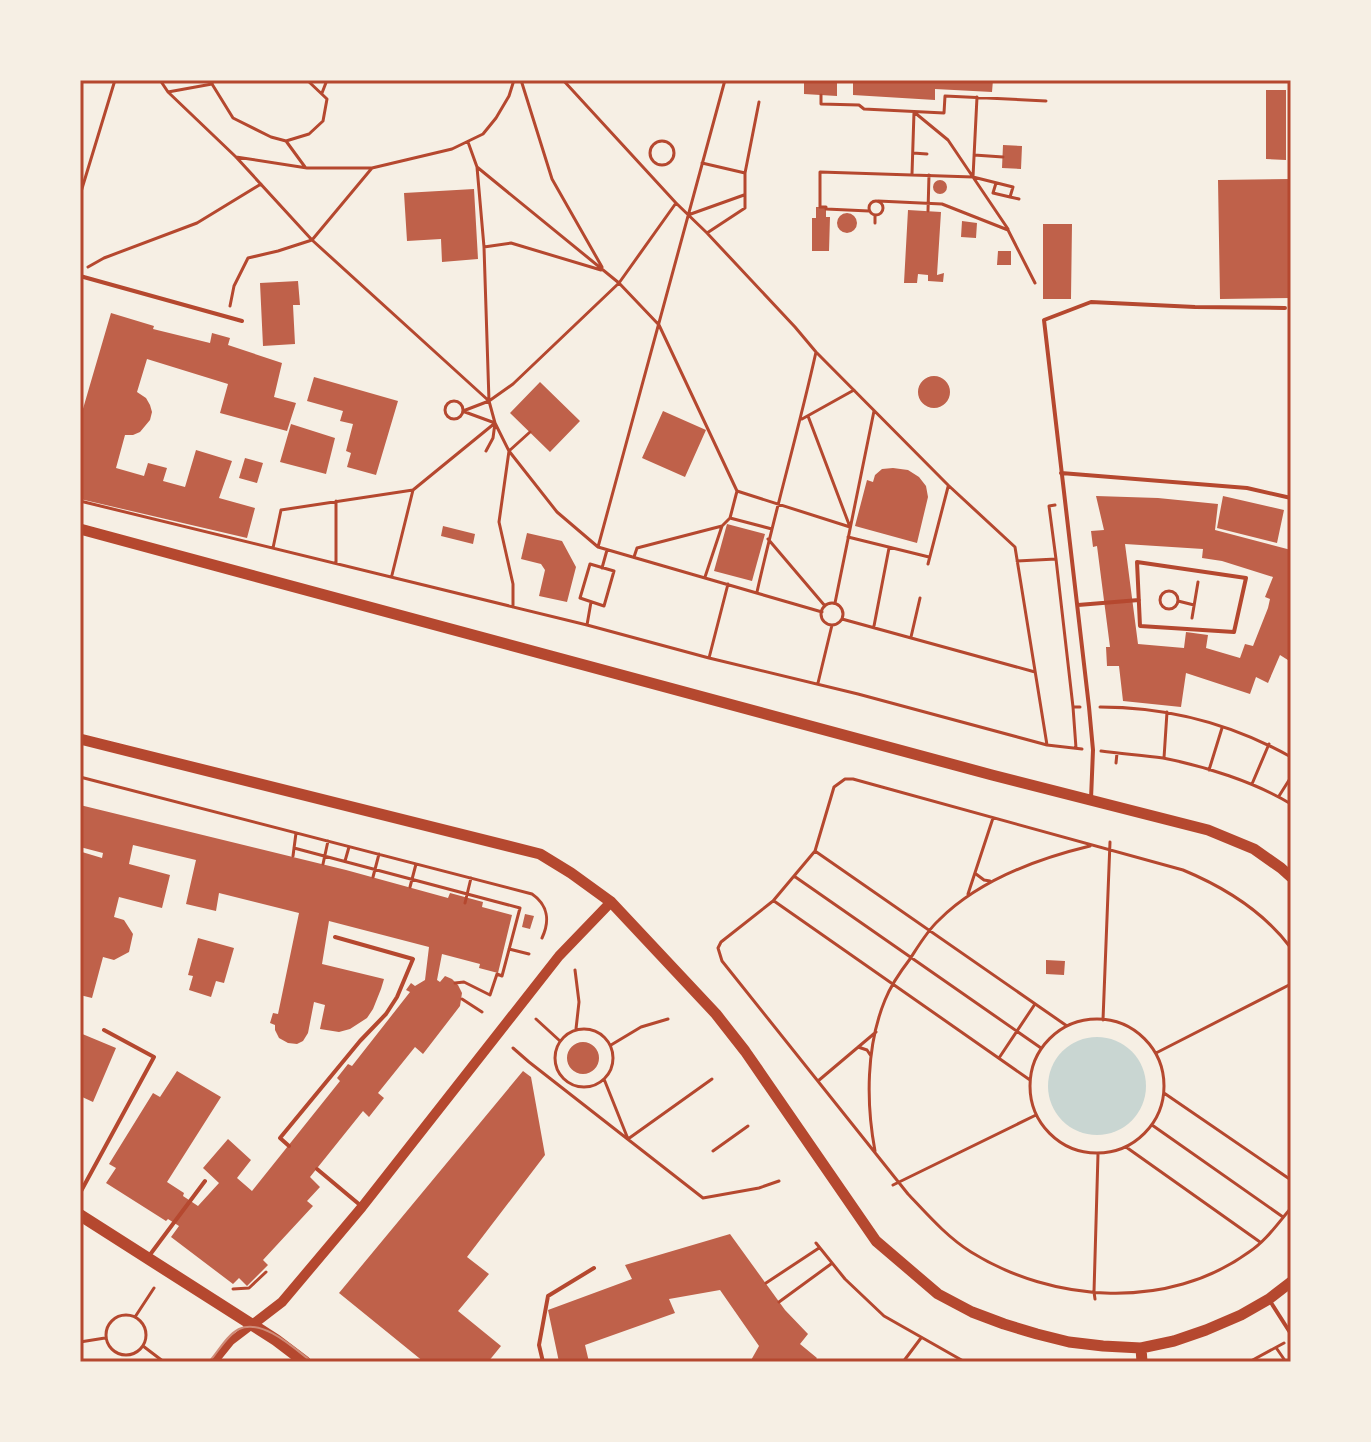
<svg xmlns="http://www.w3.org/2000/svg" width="1371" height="1442" viewBox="0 0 1371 1442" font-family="'IBM Plex Sans',sans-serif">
  <rect width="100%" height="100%" fill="#f6efe4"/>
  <path fill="#c9d6d2" d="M1048 1086a49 49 0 1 1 98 0a49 49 0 1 1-98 0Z"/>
  <path fill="#bf614a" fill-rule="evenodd" d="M804,80H837V96L804,94Z
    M853,80H993L992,92L935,89V100L853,95Z
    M1266,90H1286V160L1266,159Z
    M1003,145L1022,146L1021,169L1002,168Z
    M1291,179V298L1220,299L1218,180Z
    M933 187a7 7 0 1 1 14 0a7 7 0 1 1-14 0Z
    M474,189L478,259L442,262L441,239L407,241L404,193Z
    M816,207H826V217H830L829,251H812V218H816Z
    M908,210L941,212L937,275L944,273L943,282L928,281V275L918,274L917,283H904Z
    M837 223a10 10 0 1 1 20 0a10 10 0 1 1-20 0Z
    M962,221L977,223L976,238L961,237Z
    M1043,224H1072L1071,299H1043Z
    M998,251H1011V265H997Z
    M298,281L300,305H293L295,344L263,346L260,283Z
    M111,313L154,326L153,329L210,343L212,333L230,338L228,345L282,363L274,397L296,403L287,431L220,413L228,384L147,359L137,392L146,398L150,405L152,412L150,420L140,432L133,435H125L116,468L144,476L148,463L167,468L163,481L185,487L196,450L232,461L219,498L255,508L247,538L80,499V419Z
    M918 392a16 16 0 1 1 32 0a16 16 0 1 1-32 0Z
    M314,377L398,401L376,475L347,467L351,453L346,451L353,424L340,421L343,411L307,401Z
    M540,382L580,421L550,452L510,413Z
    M663,411L706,430L685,477L642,458Z
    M291,424L335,438L326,474L280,462Z
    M245,458L263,463L257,483L239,478Z
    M893,468L908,470L919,477L926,486L928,497L917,543L855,526L867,480L873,482L875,475L882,469Z
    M1096,496L1158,498L1218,504L1215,530L1291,550V662L1280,655L1268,683L1256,677L1250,694L1186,673L1181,707L1123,701L1119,666H1107L1106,647H1110L1097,546L1093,547L1091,531L1104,530ZM1125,544L1203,549L1202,558L1222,561L1273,577L1265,597L1270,599L1268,608L1253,646L1245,644L1240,658L1206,648L1208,635L1186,632L1184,648L1138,644Z
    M1223,496L1284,510L1277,543L1217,528Z
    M727,524L765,534L752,581L714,571Z
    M443,526L475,534L473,544L441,536Z
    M527,533L562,541L576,567L567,602L539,596L545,570L541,564L521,559Z
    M80,805L346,870L448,898L450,893L483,902L482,907L512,915L498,973L479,968L480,964L442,954L437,980L440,982L445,976L452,979L458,985L462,993L460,1006L423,1054L415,1047L378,1093L384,1098L380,1103L369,1117L363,1111L310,1177L320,1187L307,1201L313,1206L263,1260L268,1265L247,1286L239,1278L233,1284L171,1237L179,1226L168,1219L166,1221L106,1183L116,1168L109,1164L153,1093L160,1097L177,1071L221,1097L167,1182L184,1193L183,1196L198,1206L219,1183L203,1168L228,1139L251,1160L237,1178L252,1191L340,1081L337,1078L348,1064L352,1066L410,992L406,990L411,983L415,986L425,980L429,947L329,921L322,964L384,979L381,989L373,1009L367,1018L350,1029L339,1032L320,1029L325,1005L314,1002L308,1033L303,1041L297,1044L288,1043L279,1038L275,1030V1025L270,1023L273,1013L278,1014L299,913L219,893L216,911L186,904L196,860L133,845L129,864L170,875L162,908L119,897L114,917L124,920L133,934L129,952L114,960L103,957L92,998L80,995V859L82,852L102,858L103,853L80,847Z
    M525,914L534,916L530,929L522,927Z
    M198,938L234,948L224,983L216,981L211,997L189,990L193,976L188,975Z
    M1046,960L1065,961L1064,975L1046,974Z
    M80,1033L116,1048L93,1102L80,1096Z
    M567 1058a16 16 0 1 1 32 0a16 16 0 1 1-32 0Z
    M523,1071L531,1077L545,1155L467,1257L489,1274L458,1311L501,1346L488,1362H424L339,1293Z
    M730,1234L785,1310L808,1334L800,1344L817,1358L814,1362H750L759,1346L720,1290L669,1299L675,1313L585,1345L589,1362H559L548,1310L632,1279L625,1265Z"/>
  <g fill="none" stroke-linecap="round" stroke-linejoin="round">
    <path stroke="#b5482f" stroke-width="3" d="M160,80L168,92L236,157L312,240L489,401
      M213,80L212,84L233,118L271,137L286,141L309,134L323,121L327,99L307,80
      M521,80L552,179L602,267
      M563,80L676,203L707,233L795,327L816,352L948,485L1015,547L1047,745
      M168,92L212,84
      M322,93L327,80
      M821,95V104L859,105L864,109L944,113L945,96L1046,101
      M914,112L948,140L1008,229
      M286,141L305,167
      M650 153a12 12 0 1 1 24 0a12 12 0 1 1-24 0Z
      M468,142L477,167L484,247L489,401L495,423L509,451L499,522L513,584V607
      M913,153L927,154
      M974,155L1003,157
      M236,157L307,168H372L452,149L483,134L496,118L509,96L514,80
      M702,163L745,173
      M477,167L619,283L659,325L737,491L730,518L722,526L637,548L634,557
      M912,174L914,112
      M973,177L977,97
      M996,183L993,193L1010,197
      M80,195L115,80
      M869 208a7 7 0 1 1 14 0a7 7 0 1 1-14 0Z
      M878,201L942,204L1008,230L1035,283
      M869,211L826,209V207H820V172L973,177L1013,187L1010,197L1019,199
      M928,211L929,175
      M688,215L744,195
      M875,223V215
      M707,233L745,208V173L759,102
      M484,247L511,243L601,270
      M88,267L104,258L197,223L261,184
      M230,306L234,286L248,258L278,251L312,240L372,168
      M445 410a9 9 0 1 1 18 0a9 9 0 1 1-18 0Z
      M463,411L489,401L513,384L619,283L676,203
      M465,412L495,423
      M808,416L850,527
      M802,419L854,390
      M530,432L509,451L557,512L598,547L822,612
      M486,451L493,438L495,423
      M737,491L850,527
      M80,501L587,625L709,658L858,694L1047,745L1082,749
      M336,501V563
      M1055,505L1049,506L1056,559
      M730,518L772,529
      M848,537L929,557
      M768,539L825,606
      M598,547L725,80
      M273,548L281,510L413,490L495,423
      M1017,561L1056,559L1073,707
      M590,564L614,571L604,606L580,598Z
      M928,564L948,487
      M602,568L607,550
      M392,575L413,490
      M705,577L722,526
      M1160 600a9 9 0 1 1 18 0a9 9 0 1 1-18 0Z
      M757,592C775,511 798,433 816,352
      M1178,601L1194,605
      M835,603L874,411
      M821 614a11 11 0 1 1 22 0a11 11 0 1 1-22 0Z
      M1192,618L1198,582
      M842,619L1035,672
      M587,625L591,602
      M874,626L889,548
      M911,637L920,598
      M709,658L728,584
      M818,683L832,625
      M1100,707C1167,707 1232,724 1291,757
      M1076,748L1073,707H1080
      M1101,751C1122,754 1143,755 1163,758C1204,766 1255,782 1291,804
      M1164,758L1167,712
      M1116,763L1117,753
      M1209,770L1222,728
      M80,777L532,894C548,905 550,921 542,938
      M1252,784L1269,744
      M1279,796L1291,777
      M294,848L520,908L502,976L497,974L490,995L464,982L455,983
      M815,851L1067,1026
      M293,856L296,833
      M345,861L349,847
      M323,864L328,841
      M976,874L984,880L990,881
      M794,876L1041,1048
      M373,877L379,854
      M410,887L416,864
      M968,894L993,818
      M774,901L1030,1080
      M465,903L471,878
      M1291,948C1264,912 1224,887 1183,870L853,779H845L834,787L815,851L773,901L721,942L718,948L722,961L908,1194C927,1214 947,1237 971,1252C1053,1303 1168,1311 1249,1252C1266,1241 1278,1223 1291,1208
      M509,949L529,954
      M575,970L579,1002L576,1029
      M462,999L482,1012
      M1030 1086a67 67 0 1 1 134 0a67 67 0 1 1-134 0Z
      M536,1019L560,1041
      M1103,1020L1110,842
      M555 1058a29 29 0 1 1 58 0a29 29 0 1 1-58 0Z
      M611,1045L641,1027L668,1019
      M858,1047L867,1050L871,1056
      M513,1048L529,1062L703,1198L759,1188L779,1181
      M1156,1053L1291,984
      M999,1058L1035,1004
      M604,1079L628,1139L712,1079
      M818,1081L876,1032
      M1164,1093L1291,1180
      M1152,1125L1283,1217
      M1126,1147L1260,1242
      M713,1151L748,1126
      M875,1151C866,1103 866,1046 885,1000C891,985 900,972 910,959C919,945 927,931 939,920C979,880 1036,859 1090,846
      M893,1185L1036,1115
      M816,1243L845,1279L884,1316L965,1362
      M766,1283L819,1248
      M233,1289L249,1288L266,1272
      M1095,1299L1094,1292L1098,1154
      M779,1302L831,1264
      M106 1335a20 20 0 1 1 40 0a20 20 0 1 1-40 0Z
      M135,1317L154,1288
      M80,1342L105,1338
      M143,1346L164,1362
      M1277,1349L1286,1362
      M903,1362L921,1338
      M1249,1362L1284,1343"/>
    <path stroke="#b5482f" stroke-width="4" d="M80,276L242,321
      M1061,473L1247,488L1291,498
      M1137,562L1246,578L1234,632L1140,626Z
      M1078,605L1139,600
      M1091,799L1093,750L1089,707L1044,320L1091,302L1195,307L1285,308
      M289,1146L280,1138L360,1041L386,1014L397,997L413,959L335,937
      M317,1169L360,1205
      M80,1193L154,1057L104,1030
      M149,1256L205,1181
      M1270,1301L1291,1334
      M543,1362L539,1345L548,1296L594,1268"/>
    <path stroke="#b5482f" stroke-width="8" d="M214,1362L231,1341L252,1325"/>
    <path stroke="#b5482f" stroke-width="10" d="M252,1325L282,1302L362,1207L559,956L611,902"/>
    <path stroke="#b5482f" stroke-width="11" d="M80,529L992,775L1208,830L1254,849L1281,868L1291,877
      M80,739L540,854L571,873L611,902L716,1014L745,1051L876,1241L938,1294L972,1312L1004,1324L1037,1334L1069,1342L1103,1346L1141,1348L1174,1341L1206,1330L1241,1315L1269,1299L1291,1282
      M1141,1348L1142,1362"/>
    <path stroke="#b5482f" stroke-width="12" d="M80,1215L276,1340L305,1362"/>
    <path stroke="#cf8b77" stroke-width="2" d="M209,1362C218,1352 227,1335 239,1329C263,1318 295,1349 312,1362"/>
  </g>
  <rect width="1371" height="1442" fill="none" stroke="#f6efe4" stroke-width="164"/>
  <rect x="82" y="82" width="1207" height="1278" fill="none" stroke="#b5482f" stroke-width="3"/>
</svg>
